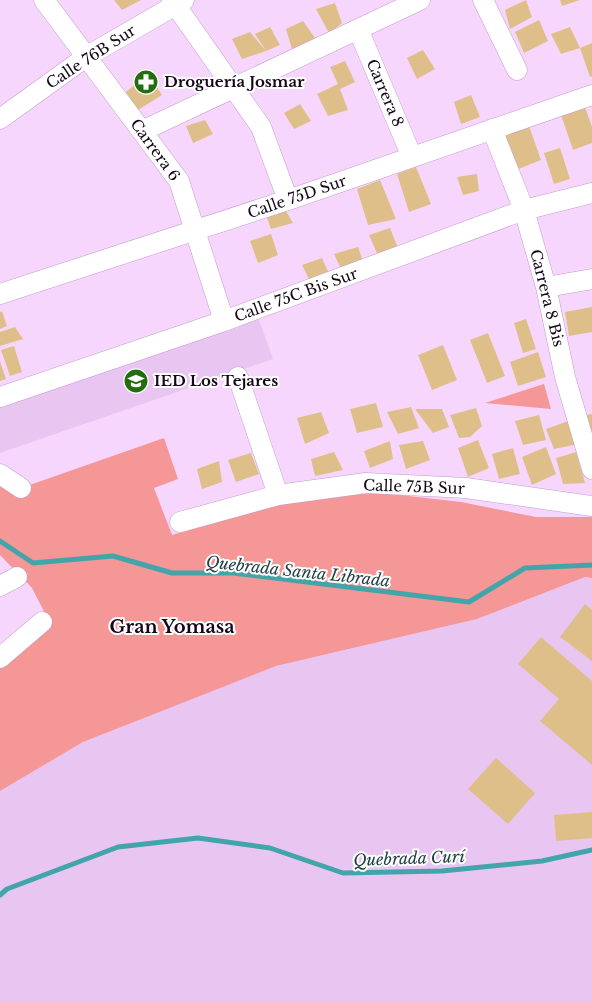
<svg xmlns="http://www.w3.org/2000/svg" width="592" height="1001" viewBox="0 0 592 1001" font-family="'Libre Baskerville',serif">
  <rect width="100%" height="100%" fill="#f7d6fe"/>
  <path fill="#e9c5f1" d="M257,314L273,359L0,453V403Z
    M585,577L592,578V1001H0V791L83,742L276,666L477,619Z"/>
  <path fill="#f49796" d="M544,384L551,409L485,403Z
    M164,438L178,479L154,488L172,535L277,505L344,494L382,493L461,502L536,517H592V578L585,577L477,619L276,666L83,742L0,791V666L50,623L32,588L0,555V484L21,488Z"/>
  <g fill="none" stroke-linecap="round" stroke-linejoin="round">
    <path stroke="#41a5aa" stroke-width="5" d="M0,541L33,563L113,556L172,573H233L469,602L525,568L592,565
      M0,895L7,889L118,847L198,838L270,848L343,873L442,871L542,861L592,850"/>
  </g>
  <path fill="#dfbf89" d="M114,0H141L122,10Z
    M526,0L532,17L510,29L505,10Z
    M560,0H580L562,6Z
    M335,3L342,23L329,33L316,9Z
    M539,20L548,41L524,53L515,32Z
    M303,21L315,38L292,49L286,29Z
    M270,27L280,45L266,51L255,34Z
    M570,27L580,48L561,54L551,34Z
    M250,32L266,51L242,59L232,39Z
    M592,43V76L590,77L580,48Z
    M423,50L435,69L417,79L407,58Z
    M345,61L355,82L340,89L348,110L328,116L317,94L338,84L330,67Z
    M148,73L162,95L138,110L126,92Z
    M471,95L480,117L461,124L454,102Z
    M583,101L592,127V143L573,150L559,109Z
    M300,104L311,121L294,129L284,113Z
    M205,120L213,134L193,143L186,126Z
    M528,123L541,160L516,170L503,132Z
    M560,148L570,179L554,184L544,153Z
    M416,167L431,204L409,212L397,174Z
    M477,174L479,191L463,195L457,177Z
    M380,180L396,219L368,225L357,189Z
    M286,211L293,223L271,229L266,215Z
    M390,228L400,253L380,260L369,235Z
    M271,234L278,255L258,263L250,241Z
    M358,247L365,267L344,275L334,254Z
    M322,258L331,278L312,285L302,265Z
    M592,307V332L569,336L565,312Z
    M2,311L7,326L0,329V312Z
    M526,319L536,349L523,353L514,323Z
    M15,327L23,339L0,346V332Z
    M488,333L505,376L487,383L470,340Z
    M443,345L457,380L432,390L418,355Z
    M14,346L22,372L10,376L1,350Z
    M538,352L546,377L518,386L510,362Z
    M0,361L6,379L0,381Z
    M376,403L383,427L357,433L350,409Z
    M411,407L419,428L398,434L387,412Z
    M476,408L482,426L470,437L459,438L450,415Z
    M415,409H442L449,427L433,433Z
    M321,412L329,433L305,444L297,418Z
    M592,414V431H589L586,415Z
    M539,415L546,440L523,445L515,421Z
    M571,420L579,444L554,449L546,429Z
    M478,440L489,468L468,477L458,448Z
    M390,441L393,459L370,468L364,451Z
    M423,441L430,460L406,469L399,445Z
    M546,447L556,474L532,485L522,457Z
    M513,448L520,474L499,479L492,454Z
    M334,452L343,470L315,476L311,459Z
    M576,452L585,483L563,484L556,458Z
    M251,453L259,474L236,482L228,460Z
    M219,461L222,482L202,489L197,469Z
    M585,604L592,610V661L560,637Z
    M541,637L592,681V765L540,721L559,699L518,664Z
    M496,758L535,793L508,824L468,789Z
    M592,812V838L556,841L554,815Z"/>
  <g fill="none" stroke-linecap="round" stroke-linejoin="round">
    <defs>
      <path id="minor" d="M44,0L179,181L224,321
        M172,0L261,127L288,200
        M483,0L517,70
        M358,29L412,157
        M0,119L86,57L184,0
        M492,129L524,210L546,287L565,377L592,469
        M142,131L420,0
        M546,287L592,279
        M0,294L294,198L592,95
        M238,377L278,495
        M0,397L224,321L524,210L592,193
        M0,474L21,488
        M180,522L278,495L366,483L466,488L592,506
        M0,586L17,577
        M0,658L42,622"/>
    </defs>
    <use href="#minor" stroke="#c29ccb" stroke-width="21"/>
    <use href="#minor" stroke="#fff" stroke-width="20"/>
  </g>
  <defs>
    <symbol id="pharmacy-disc" viewBox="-11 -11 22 22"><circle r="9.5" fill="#226d0d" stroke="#fff"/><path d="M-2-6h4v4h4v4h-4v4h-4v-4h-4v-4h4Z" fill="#fff"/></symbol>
    <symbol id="school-disc" viewBox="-11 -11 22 22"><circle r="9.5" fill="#226d0d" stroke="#fff"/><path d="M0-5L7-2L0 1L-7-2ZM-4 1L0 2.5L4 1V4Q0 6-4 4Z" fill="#fff"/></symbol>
  </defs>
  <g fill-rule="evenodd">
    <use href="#pharmacy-disc" x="132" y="68" width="28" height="28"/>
    <use href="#school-disc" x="122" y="367" width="28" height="28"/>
  </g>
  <g text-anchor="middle" stroke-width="4" stroke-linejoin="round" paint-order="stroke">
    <g font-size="15" fill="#140717" stroke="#fff">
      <text transform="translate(91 57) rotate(-33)" y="5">Calle 76B Sur</text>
      <text transform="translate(385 93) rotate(67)" y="5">Carrera 8</text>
      <text transform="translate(155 150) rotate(54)" y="5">Carrera 6</text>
      <text transform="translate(297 197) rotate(-19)" y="5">Calle 75D Sur</text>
      <text transform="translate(296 295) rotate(-20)" y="5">Calle 75C Bis Sur</text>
      <text transform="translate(547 298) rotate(76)" y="5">Carrera 8 Bis</text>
      <text transform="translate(414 487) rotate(2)" y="5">Calle 75B Sur</text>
    </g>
    <g font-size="15" font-weight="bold" fill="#140717" stroke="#fff" text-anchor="start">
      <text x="164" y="87">Droguería Josmar</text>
      <text x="154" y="386">IED Los Tejares</text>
    </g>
    <g font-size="16" font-style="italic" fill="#214041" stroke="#fff">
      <text transform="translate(298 571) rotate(6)" y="6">Quebrada Santa Librada</text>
      <text transform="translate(409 858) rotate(-2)" y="6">Quebrada Curí</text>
    </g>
    <g font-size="18" font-weight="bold" fill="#140717" stroke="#fff">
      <text x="172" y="633">Gran Yomasa</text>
    </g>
  </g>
</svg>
